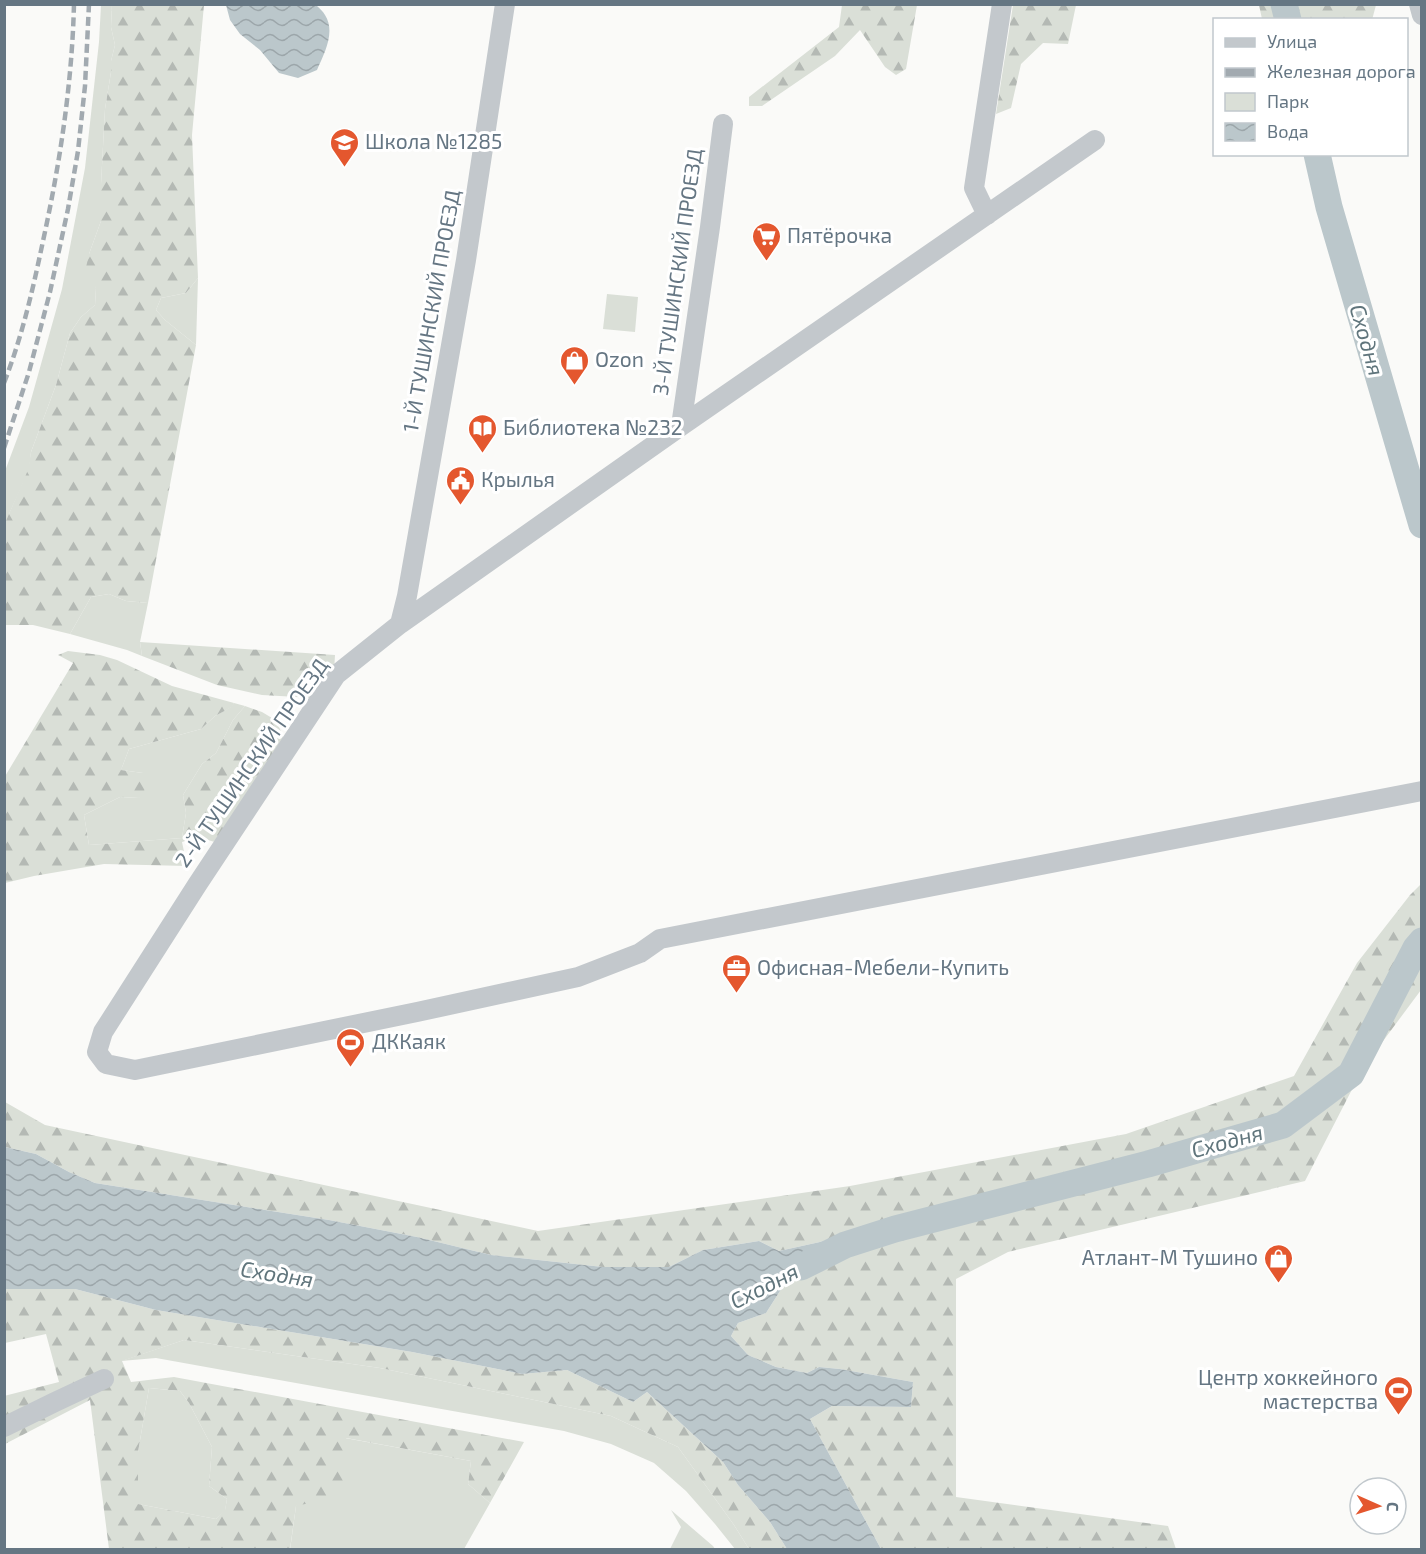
<svg xmlns="http://www.w3.org/2000/svg" width="1426" height="1554" viewBox="0 0 1426 1554" font-family="'Exo 2',sans-serif">
  <defs>
    <pattern id="forest-firs" width="22" height="20" patternUnits="userSpaceOnUse" patternTransform="scale(1.5)"><rect width="22" height="20" fill="#dadfd7"/><path d="M5 1l3.5 6h-7zM16 11l3.5 6h-7z" fill="#b4b9b4"/></pattern>
    <pattern id="water-waves" width="16" height="10" patternUnits="userSpaceOnUse" patternTransform="scale(1.5)"><rect width="16" height="10" fill="#bbc7cb"/><path d="M0 5q4-4 8 0t8 0" fill="none" stroke="#9ca6aa"/></pattern>
  </defs>
  <rect width="100%" height="100%" fill="#fafaf8"/>
  <path fill="#dadfd7" d="M101,5H112L111,27L115,45L111,61V72L105,109L101,184V221L89,254L96,288L95,305L81,317L70,333L56,385L31,452L29,470L5,523V471L29,407L62,289L85,168L99,42Z
    M198,278L196,345L165,320L156,310L161,298L186,293Z
    M607,294L638,297L635,332L603,329Z
    M109,594L126,601L148,603L140,642L142,656L127,650L70,634L91,597Z
    M234,703L245,706L233,720L216,753L202,764L183,795L186,813L182,838L89,845L84,815L120,797L139,798L143,773L121,770L129,749L201,729L215,716L231,707Z
    M184,1340L380,1368L611,1416L678,1447L734,1525L749,1549H735L715,1524L686,1491L654,1463L611,1444L564,1431L156,1358L121,1361Z
    M149,1388L180,1391L189,1403L212,1447L209,1486L227,1499L225,1511L216,1519L138,1504V1452Z
    M345,1438L471,1461L468,1484L490,1503L464,1549L290,1550L296,1506Z
    M671,1510L713,1546L715,1549H670L681,1527Z"/>
  <path fill="url(#forest-firs)" fill-rule="evenodd" d="M112,5H204L192,135L198,278L186,293L161,298L156,310L165,320L196,345L148,603L126,601L109,594L91,597L70,634L33,625H5V523L28,470L31,452L56,385L70,333L81,317L95,305L96,288L85,272L89,254L101,221V184L105,109L111,72V61L115,45L111,27Z
    M842,5H917L906,69L896,75L885,67L860,30L835,56L762,106H749V97L839,27Z
    M1013,5H1076L1068,44L1043,43L1021,64L1011,108L996,114Z
    M1259,5V4L1376,5L1372,20L1262,19Z
    M140,642L335,655L334,672L315,698L262,695L217,685L142,656Z
    M68,651L100,655L117,660L172,686L234,703L232,707L215,716L201,729L129,749L121,770L143,773L150,783L139,798L120,797L84,815L89,845L182,838L186,813L183,795L202,764L216,753L233,720L245,706L262,712L277,721L284,740L218,843L198,837L182,842L187,866L104,864L34,876L5,883L4,778L73,663L58,655Z
    M1421,884V990L1363,1068L1305,1181L1008,1252L956,1279V1497L1168,1526L1176,1549H881L810,1419L832,1406L911,1407L913,1382L840,1369L819,1367L807,1373L776,1367L748,1355L731,1336L738,1323L766,1313L787,1280L838,1262L829,1240L779,1251L759,1241L703,1250L669,1267H603L491,1255L417,1237L329,1220L95,1183L69,1172L36,1154L5,1147V1102L45,1125L538,1231L850,1186L1126,1134L1294,1076L1357,963L1410,895Z
    M5,1289H75L156,1310L412,1352L522,1374L567,1370L633,1402L647,1392L723,1462L738,1485L770,1522L787,1549H749L734,1525L678,1447L611,1416L380,1368L184,1340L122,1361L131,1382L174,1377L524,1442L490,1503L468,1484L471,1461L346,1438V1495L296,1506L290,1549H109L90,1400L5,1444L4,1396L59,1382L46,1334L5,1343ZM149,1388L180,1391L189,1403L212,1447L209,1486L227,1499L225,1510L216,1519L138,1504V1452Z"/>
  <path fill="url(#water-waves)" d="M226,5H316C319,8 323,11 325,15C336,32 324,54 317,70L298,78L279,73L260,50L240,34L230,20Z
    M5,1147L36,1154L69,1172L95,1183L329,1220L417,1237L491,1255L603,1267H669L703,1250L759,1241L779,1251L829,1240L838,1262L787,1280L766,1313L738,1323L731,1336L748,1355L776,1367L807,1373L819,1367L840,1369L913,1382L911,1407L832,1406L810,1419L881,1549H787L770,1522L738,1485L723,1462L647,1392L633,1402L567,1370L522,1374L412,1352L156,1310L75,1289H5Z"/>
  <g fill="none" stroke-linecap="round" stroke-linejoin="round">
    <path stroke="#bbc7cb" stroke-width="27" d="M1284,4L1288,20
      M1317,154L1329,207L1422,525
      M801,1267L845,1245L895,1229L1148,1164L1283,1125L1351,1074L1416,948L1422,941"/>
    <path stroke="#c3c8cc" stroke-width="20" d="M1419,4L1422,15
      M1095,140L681,426L400,624L336,675L197,885L103,1032L97,1052L106,1064L135,1070L417,1012L578,977L640,953L660,939L1422,791
      M987,215L974,188L1002,4
      M681,426L710,227L723,124
      M400,624L407,596L466,260L505,4
      M4,1427L55,1402L104,1379"/>
    <path stroke="#a2aab0" stroke-width="4.5" stroke-dasharray="9 4.5" stroke-linecap="butt" d="M4,383C22,337 33,289 43,241C60,163 72,84 74,4
      M4,448L29,372L50,292L68,209L78,151L85,86L89,4"/>
  </g>
  <defs>
    <symbol id="school-pin" viewBox="-11 -11 22 30"><path d="M0 17L-7.5 6A9.5 9.5 0 1 1 7.5 6Z" fill="#e4572e" stroke="#fff"/><path d="M0-5L7-2L0 1L-7-2ZM-4 1L0 2.5L4 1V4Q0 6-4 4Z" fill="#fff"/></symbol>
    <symbol id="supermarket-pin" viewBox="-11 -11 22 30"><path d="M0 17L-7.5 6A9.5 9.5 0 1 1 7.5 6Z" fill="#e4572e" stroke="#fff"/><path d="M-6-5.5h2.5l.6 2H6L4.5 2H-2.5L-4.4-4H-6ZM-1.5 3.2a1.3 1.3 0 1 0 .1 0ZM3 3.2a1.3 1.3 0 1 0 .1 0Z" fill="#fff"/></symbol>
    <symbol id="shop-pin" viewBox="-11 -11 22 30"><path d="M0 17L-7.5 6A9.5 9.5 0 1 1 7.5 6Z" fill="#e4572e" stroke="#fff"/><path d="M-5-2.5h2.3a2.7 3.5 0 0 1 5.4 0H5L5.5 6h-11ZM-1.5-2.5h3a1.5 2.3 0 0 0-3 0Z" fill="#fff"/></symbol>
    <symbol id="library-pin" viewBox="-11 -11 22 30"><path d="M0 17L-7.5 6A9.5 9.5 0 1 1 7.5 6Z" fill="#e4572e" stroke="#fff"/><path d="M-6-4Q-3-5.5-.7-3.5V5Q-3 3-6 4ZM6-4Q3-5.5 .7-3.5V5Q3 3 6 4Z" fill="#fff"/></symbol>
    <symbol id="civic-pin" viewBox="-11 -11 22 30"><path d="M0 17L-7.5 6A9.5 9.5 0 1 1 7.5 6Z" fill="#e4572e" stroke="#fff"/><path d="M-.6-6.5H3V-4.5H.6V-3L4-1V1h2V6H-6V1h2V-1L-.6-3ZM-1.2 2.5V6h2.4V2.5Z" fill="#fff"/></symbol>
    <symbol id="office-pin" viewBox="-11 -11 22 30"><path d="M0 17L-7.5 6A9.5 9.5 0 1 1 7.5 6Z" fill="#e4572e" stroke="#fff"/><path d="M-6-3h4V-5.5h4V-3h4V5H-6ZM-1-4.5V-3h2v-1.5ZM-6 0V1H6V0Z" fill="#fff"/></symbol>
    <symbol id="stadium-pin" viewBox="-11 -11 22 30"><path d="M0 17L-7.5 6A9.5 9.5 0 1 1 7.5 6Z" fill="#e4572e" stroke="#fff"/><path d="M0-5a6.5 5 0 1 0 0 10a6.5 5 0 1 0 0-10ZM-3.5-1.8h7v3.6h-7Z" fill="#fff"/></symbol>
  </defs>
  <g fill-rule="evenodd">
    <use href="#school-pin" x="328" y="126" width="33" height="45"/>
    <use href="#supermarket-pin" x="750" y="220" width="33" height="45"/>
    <use href="#shop-pin" x="558" y="344" width="33" height="45"/>
    <use href="#library-pin" x="466" y="412" width="33" height="45"/>
    <use href="#civic-pin" x="444" y="464" width="33" height="45"/>
    <use href="#office-pin" x="720" y="952" width="33" height="45"/>
    <use href="#stadium-pin" x="334" y="1026" width="33" height="45"/>
    <use href="#shop-pin" x="1262" y="1242" width="33" height="45"/>
    <use href="#stadium-pin" x="1382" y="1374" width="33" height="45"/>
  </g>
  <g text-anchor="middle" stroke-width="6" stroke-linejoin="round" paint-order="stroke">
    <g font-size="21" fill="#657683" stroke="#fff" text-anchor="start">
      <text x="365" y="149">Школа №1285</text>
      <text x="787" y="243">Пятёрочка</text>
      <text x="595" y="367">Ozon</text>
      <text x="503" y="435">Библиотека №232</text>
      <text x="481" y="487">Крылья</text>
      <text x="757" y="975">Офисная-Мебели-Купить</text>
      <text x="372" y="1049">ДККаяк</text>
      <text x="1258" y="1265" text-anchor="end">Атлант-М Тушино</text>
      <text x="1378" y="1385" text-anchor="end">Центр хоккейного<tspan x="1378" dy="24">мастерства</tspan></text>
    </g>
    <g font-size="21" fill="#657683" stroke="#fff">
      <text transform="translate(678 272) rotate(-82)" y="7">3-Й ТУШИНСКИЙ ПРОЕЗД</text>
      <text transform="translate(432 311) rotate(-80)" y="7">1-Й ТУШИНСКИЙ ПРОЕЗД</text>
      <text transform="translate(252 763) rotate(-55)" y="7">2-Й ТУШИНСКИЙ ПРОЕЗД</text>
    </g>
    <g font-size="22" font-style="italic" fill="#60757c" stroke="#fff">
      <text transform="translate(1367 340) rotate(74)" y="8">Сходня</text>
      <text transform="translate(1227 1141) rotate(-15)" y="8">Сходня</text>
      <text transform="translate(277 1274) rotate(9)" y="8">Сходня</text>
      <text transform="translate(764 1286) rotate(-27)" y="8">Сходня</text>
    </g>
  </g>
  <rect width="1426" height="1554" fill="none" stroke="#657683" stroke-width="12"/>
  <rect x="1213" y="18" width="195" height="138" fill="#ffffff" stroke="#c1c8cd" stroke-width="1.5"/>
  <rect x="1225" y="38" width="30" height="9" fill="#c3c8cc" stroke="#c1c8cd" stroke-width="1.5"/>
  <text x="1267" y="48" font-size="18" fill="#657683">Улица</text>
  <rect x="1225" y="68" width="30" height="9" fill="#a2aab0" stroke="#c1c8cd" stroke-width="1.5"/>
  <text x="1267" y="78" font-size="18" fill="#657683">Железная дорога</text>
  <rect x="1225" y="93" width="30" height="18" fill="#dadfd7" stroke="#c1c8cd" stroke-width="1.5"/>
  <text x="1267" y="108" font-size="18" fill="#657683">Парк</text>
  <rect x="1225" y="123" width="30" height="18" fill="url(#water-waves)" stroke="#c1c8cd" stroke-width="1.5"/>
  <text x="1267" y="138" font-size="18" fill="#657683">Вода</text>
  <g transform="translate(1378 1506) rotate(93)"><circle r="28" fill="#ffffff" stroke="#c1c8cd" stroke-width="1.5"/>
  <path d="M0-4.5L10 22L0 15L-10 22Z" fill="#e4572e"/>
  <text y="-9" font-size="16" font-weight="bold" text-anchor="middle" fill="#657683">С</text>
  </g>
</svg>
